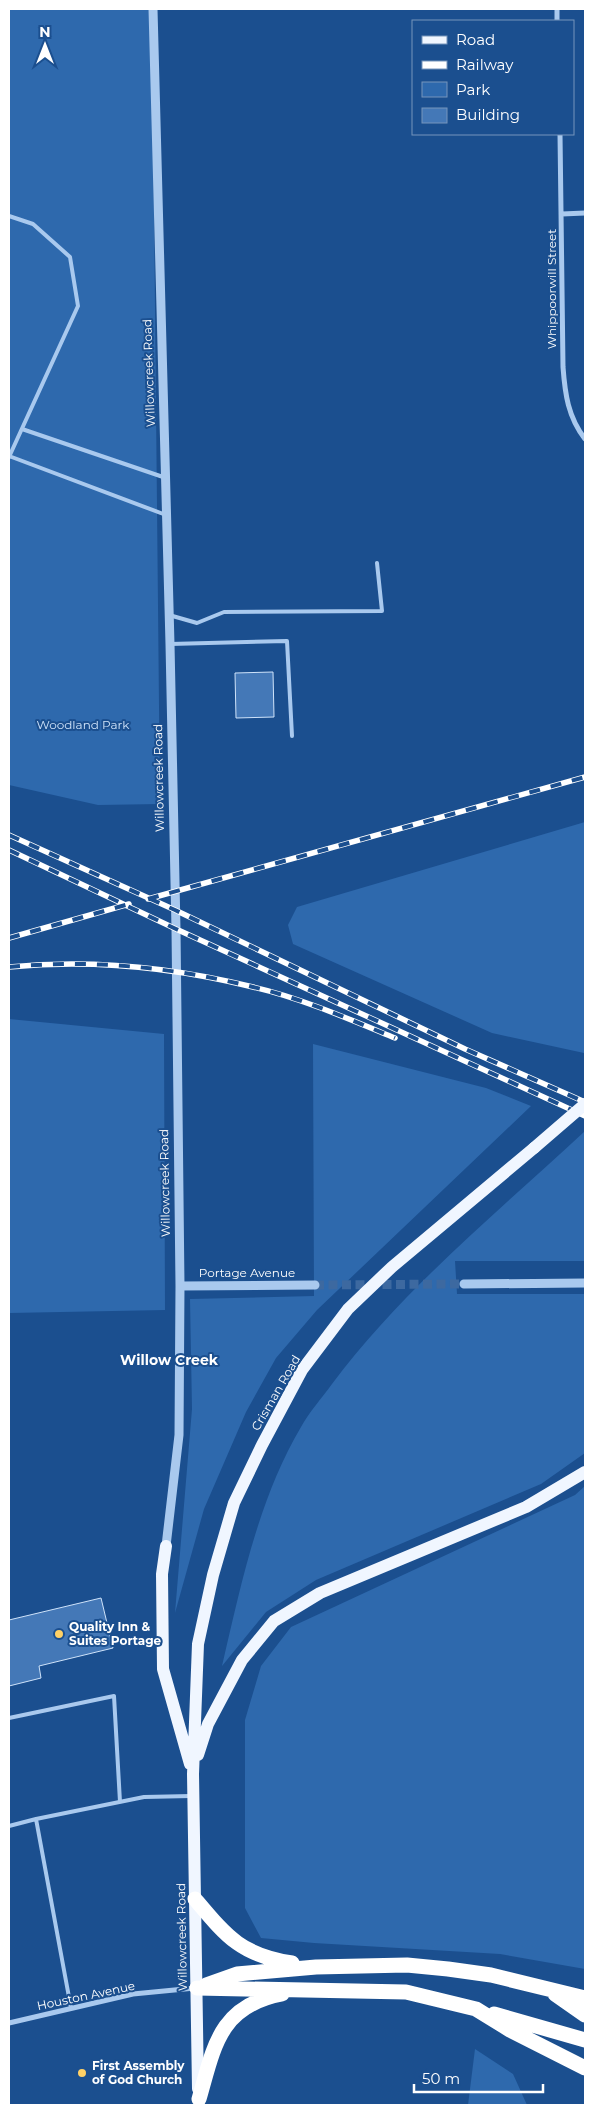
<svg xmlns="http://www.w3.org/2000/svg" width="594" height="2114" viewBox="0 0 594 2114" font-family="Montserrat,sans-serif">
  <rect width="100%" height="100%" fill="#1b4f8f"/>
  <path fill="#2e69ad" d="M9,9H152L160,804L98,805L9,785Z
    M585,822L584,1053L492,1033L293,944L288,925L297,907Z
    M9,1019L164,1034L165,1310L9,1313Z
    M313,1044L486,1088L531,1106L317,1310L276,1358L246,1412L204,1509L175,1613L192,1409L190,1299L314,1296Z
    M585,1131V1261H455L457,1294H585V1453L541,1484L316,1580L266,1612L222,1666C241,1585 258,1500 301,1427C309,1412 322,1398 332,1384C402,1290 499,1211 585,1131Z
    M585,1486V1969L500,1954L314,1943L261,1938L245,1908V1720L261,1666L291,1627L575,1495Z
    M475,2049L513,2074L527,2105H468Z"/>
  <path fill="#4478b7" stroke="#cfe3fa" d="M273,672L274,717L236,718L235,673Z
    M101,1598L113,1648L39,1666L41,1678L9,1686V1620Z"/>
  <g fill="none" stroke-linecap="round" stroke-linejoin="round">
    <path stroke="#3d69a0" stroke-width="9" stroke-dasharray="9 4.5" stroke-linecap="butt" d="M315,1285L464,1284"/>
    <path stroke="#a9c9ee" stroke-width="4" d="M9,216L33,224L70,257L78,306L9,457
      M22,429L166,478
      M9,456L166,515
      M169,615L197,623L224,612L382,611L377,563
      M170,644L287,641L292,736
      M9,1718L114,1696L120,1802
      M9,1826L36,1819
      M71,2008L36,1819L144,1797L191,1796"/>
    <path stroke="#a9c9ee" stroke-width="5" d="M557,9V21
      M560,134L563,367C565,394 568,417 585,439
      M562,214L585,213
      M9,2023L133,1994L195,1988"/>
    <path stroke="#a9c9ee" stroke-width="9" d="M153,9L170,644L176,929L180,1286L179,1435L166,1546
      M464,1284L585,1283
      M180,1286L315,1285"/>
    <path stroke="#f0f6ff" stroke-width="12" d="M166,1546L162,1574L163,1669L190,1764
      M198,1755L208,1724L242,1660L274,1621L320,1593L526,1507L585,1472
      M198,2089L193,1774L198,1644L213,1575L234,1503L262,1445L302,1370L348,1309L392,1267L534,1148"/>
    <path stroke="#fff" stroke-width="15" d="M195,1899C227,1937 241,1955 292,1963
      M206,1985L237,1974L316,1967L407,1965L448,1969L491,1975L585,1998
      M197,1988L406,1992L476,2009L510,2030L585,2068
      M555,1994L585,2015
      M494,2014L585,2040
      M199,2099C214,2047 219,2006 282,1994"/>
    <defs>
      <path id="rail" d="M9,835L175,910L465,1049L585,1102
        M9,850L176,929L585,1116
        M148,899L585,777
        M9,938L129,904
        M9,967C91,959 172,967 253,987C301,998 349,1019 395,1038"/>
    </defs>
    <use href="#rail" stroke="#fff" stroke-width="5.5"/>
    <use href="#rail" stroke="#1b4f8f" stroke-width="4" stroke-dasharray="11" stroke-linecap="butt"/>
    <path stroke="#f0f6ff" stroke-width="12" d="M534,1148L585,1104"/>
  </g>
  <g fill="#ffd166" stroke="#1b4f8f" stroke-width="2">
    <circle cx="59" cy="1634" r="5"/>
    <circle cx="82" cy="2073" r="5"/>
  </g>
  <g text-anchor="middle" stroke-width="4" stroke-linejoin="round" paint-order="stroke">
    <g font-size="12" fill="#fff" stroke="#1b4f8f">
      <text transform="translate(552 289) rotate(-90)" y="4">Whippoorwill Street</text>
      <text transform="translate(149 373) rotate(-92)" y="4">Willowcreek Road</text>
      <text transform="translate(159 778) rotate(-91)" y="4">Willowcreek Road</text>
      <text transform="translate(165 1183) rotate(-91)" y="4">Willowcreek Road</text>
      <text x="247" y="1277">Portage Avenue</text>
      <text transform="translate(276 1393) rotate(-60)" y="4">Crisman Road</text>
      <text transform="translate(182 1937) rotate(-91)" y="4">Willowcreek Road</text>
      <text transform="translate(86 1996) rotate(-12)" y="4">Houston Avenue</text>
    </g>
    <g font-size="12" fill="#cfe3fa" stroke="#1b4f8f">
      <text x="83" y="729">Woodland Park</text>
    </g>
    <g font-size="12" font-weight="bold" fill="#fff" stroke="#1b4f8f" text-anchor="start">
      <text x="69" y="1631">Quality Inn &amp;<tspan x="69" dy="14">Suites Portage</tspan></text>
      <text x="92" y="2070">First Assembly<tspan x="92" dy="14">of God Church</tspan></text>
    </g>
    <g font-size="14" font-weight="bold" fill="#fff" stroke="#1b4f8f">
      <text x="169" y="1365">Willow Creek</text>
    </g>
  </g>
  <rect width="594" height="2114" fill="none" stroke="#ffffff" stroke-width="20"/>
  <rect x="412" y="20" width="162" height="115" fill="#1b4f8f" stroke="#7695bc"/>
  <rect x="422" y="36" width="25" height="8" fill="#f0f6ff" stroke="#7695bc"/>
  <text x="456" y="45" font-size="15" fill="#ffffff">Road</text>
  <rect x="422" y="61" width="25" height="8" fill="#ffffff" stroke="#7695bc"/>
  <text x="456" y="70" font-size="15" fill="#ffffff">Railway</text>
  <rect x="422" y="82" width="25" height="15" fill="#2e69ad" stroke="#7695bc"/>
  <text x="456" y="95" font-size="15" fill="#ffffff">Park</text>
  <rect x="422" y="108" width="25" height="15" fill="#4478b7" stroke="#7695bc"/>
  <text x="456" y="120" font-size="15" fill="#ffffff">Building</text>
  <g transform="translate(45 45)" stroke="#1b4f8f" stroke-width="4" paint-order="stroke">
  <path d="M0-4L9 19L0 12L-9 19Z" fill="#ffffff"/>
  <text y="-8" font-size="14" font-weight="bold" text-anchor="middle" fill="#ffffff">N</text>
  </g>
  <path d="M414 2084v8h129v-8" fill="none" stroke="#ffffff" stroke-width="2.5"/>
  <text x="422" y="2084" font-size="15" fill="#ffffff" stroke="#1b4f8f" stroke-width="4" paint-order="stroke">50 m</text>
</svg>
